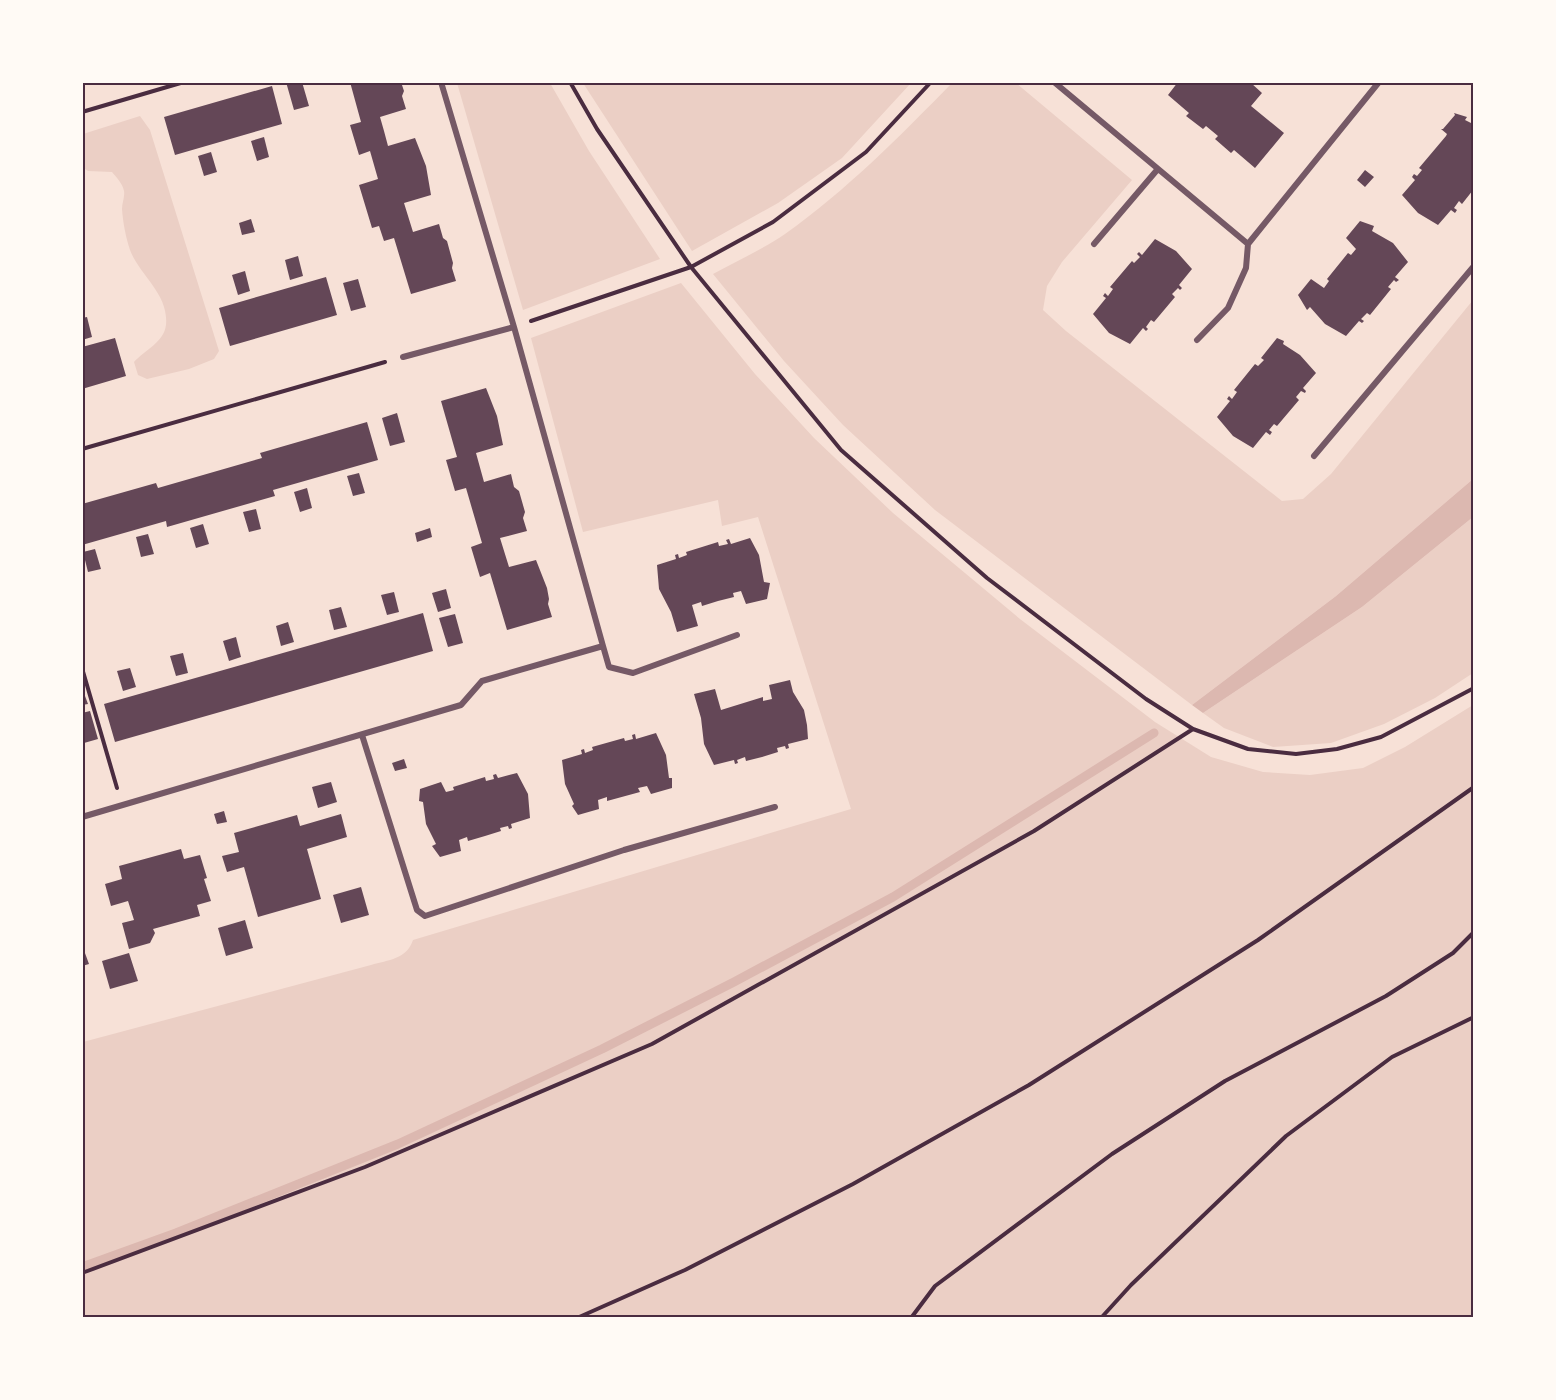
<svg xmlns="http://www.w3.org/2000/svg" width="1556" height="1400" viewBox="0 0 1556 1400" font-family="'PT Sans Narrow',sans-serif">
  <rect width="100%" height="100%" fill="#f7e1d7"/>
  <path fill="#ebcfc5" d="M457,83H550L589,151L660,259L523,310Z
    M583,83H911L842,158L778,203L692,251Z
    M952,83H1016L1132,180L1062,262L1047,286L1043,310L1066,331L1282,501L1303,499L1331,474L1473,300V479L1336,596L1192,705L935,510L843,425L784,361L713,274C737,261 763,249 785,234C847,190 900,136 952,83Z
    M140,116L150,130L219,351L214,359L189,369L147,379L138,375L134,362C145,350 164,342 166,325C169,294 140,276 130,250C126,238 123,223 122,209C122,203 125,197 124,191C123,184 116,177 112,172L88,171L82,167L83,134Z
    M681,283L755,374L814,438L893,513L1020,619L1155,722L1211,757L1263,772L1310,775L1363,768L1405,747L1473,705V1317L83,1318V1042L371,965C388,960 407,959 413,940L851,809L758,517L722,526L718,500L583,532L531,338Z
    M1473,517V673L1435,698L1384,724L1331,743L1273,747L1224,728L1203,713L1362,607Z"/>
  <path fill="#dcb8b0" d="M1473,479V517L1362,607L1203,713L1192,705L1336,596Z"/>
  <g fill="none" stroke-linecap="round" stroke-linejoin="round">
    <path stroke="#dcb8b0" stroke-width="9" d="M82,1267L176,1233L398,1144L602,1049L734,982L893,897L1154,733"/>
  </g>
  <path fill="#644757" d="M286,82H302L309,106L294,110Z
    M350,82H401L404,91L402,96L406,109L380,117L384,131L388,146L415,138L426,166L431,195L404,203L413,232L439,224L443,238L447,241L453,263L452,268L456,281L411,294L394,238L384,241L379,226L372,228L359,185L378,179L370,151L359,155L350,125L361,122Z
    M1178,82H1248L1250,85L1251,83L1262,93L1251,106L1284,133L1255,168L1234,150L1231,153L1215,139L1218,136L1206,126L1203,129L1186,116L1189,113L1168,95Z
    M272,86L282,124L175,155L164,117Z
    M1454,113L1467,117L1465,120L1473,124V190L1462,204L1459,201L1454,208L1457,210L1455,213L1451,210L1438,225L1418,213L1402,195L1415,180L1412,177L1414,174L1417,176L1422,170L1419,168L1446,136L1447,134L1441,129H1443L1455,115Z
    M264,137L269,157L257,161L251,141Z
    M211,152L217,172L204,176L198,156Z
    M1365,170L1374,177L1365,187L1357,180Z
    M251,219L255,232L242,235L239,223Z
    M1360,221L1374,226L1372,231L1393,243L1408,262L1395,277L1399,280L1396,282L1394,280L1388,287L1391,289L1370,315L1367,313L1361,319L1364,321L1362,323L1359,321L1346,336L1325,324L1310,307L1307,310L1298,295L1311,279L1324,288L1329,281L1327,279L1348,253L1351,255L1356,249L1346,238Z
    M1155,239L1176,251L1192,269L1179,285L1182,288L1180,290L1178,288L1172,294L1175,297L1154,322L1151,320L1146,327L1148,329L1146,331L1143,328L1130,344L1109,333L1093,314L1106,298L1103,296L1105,293L1108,296L1113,289L1110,287L1132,261L1134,263L1140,257L1137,254L1139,252L1142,255Z
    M298,256L303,276L290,280L285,260Z
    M245,271L250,291L238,295L232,275Z
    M326,277L337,315L230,346L219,308Z
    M358,279L366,307L351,311L343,283Z
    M87,317L92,337L82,340V318Z
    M115,338L126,376L82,389V347Z
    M1277,338L1284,341L1283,344L1300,355L1316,373L1303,388L1306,391L1305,393L1301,391L1296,397L1299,400L1277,426L1274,424L1269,430L1272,432L1270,435L1266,432L1253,448L1233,436L1217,417L1230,401L1227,399L1229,396L1232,399L1237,392L1234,390L1255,364L1258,366L1264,360L1261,358Z
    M486,388L497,416L503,445L476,453L484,482L511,474L514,487L519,491L525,512L523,518L527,531L500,538L509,567L536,560L547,588L549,599L548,604L552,617L507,630L490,573L480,577L471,547L482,543L466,488L455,491L446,460L457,457L441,401Z
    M397,413L405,442L390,446L382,418Z
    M367,422L378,460L273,490L275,496L167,527L166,521L82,545V504L156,483L158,488L262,458L260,453Z
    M359,473L365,493L353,496L347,476Z
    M307,488L312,508L300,512L294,492Z
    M256,509L261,529L249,532L243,512Z
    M203,524L209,544L196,548L190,528Z
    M430,528L432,537L417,542L415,533Z
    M148,534L154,554L141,557L136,537Z
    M750,538L759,555L764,582L770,583L767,599L746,604L741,591L733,593L734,597L718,601L702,606L701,602L692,605L698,626L677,632L671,612L659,589L657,565L676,559L675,555L678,554L679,558L687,555L686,552L718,542L719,546L728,544L726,540L729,539L731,544Z
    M95,549L101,569L88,572L83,552Z
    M446,589L451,608L438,612L432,593Z
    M394,592L399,612L387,615L381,595Z
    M341,607L347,627L334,630L329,610Z
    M423,613L433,651L115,742L104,704Z
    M455,614L463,643L448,647L439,618Z
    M288,622L294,642L281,646L276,626Z
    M236,637L241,657L229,661L223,641Z
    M183,653L188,673L176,676L170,656Z
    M130,668L136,687L123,691L117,671Z
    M790,680L793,692L804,710L807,725L808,739L788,744L789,748L786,749L785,746L777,748L778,752L762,757L746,761L745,757L737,760L738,763L735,764L734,760L714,765L704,744L701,718L694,694L715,689L721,710L763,697V701L772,699L769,685Z
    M82,688L88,704L82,705Z
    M90,711L98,739L84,743L82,713Z
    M656,733L666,755L669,778H672V788L651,794L647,786L638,788L640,792L607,801V797L598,800L599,809L578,815L572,806L574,804L565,784L562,760L582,754L581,750L584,749L585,753L593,750L592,747L624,738L625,741L633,739L632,735L635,734L636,739Z
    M404,759L407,768L395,771L392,763Z
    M517,773L528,794L530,818L511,824L512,828L509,829L508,826L500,828L501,831L485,836L468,841L467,837L459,840L461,851L440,857L432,846L436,844L426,824L423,802L419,801L420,789L441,782L446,792L454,790L453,787L485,777L486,781L494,779L493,775L496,774L498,778Z
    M331,782L337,802L318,808L312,787Z
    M224,811L227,822L217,824L214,814Z
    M341,814L347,837L307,849L321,899L258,917L244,867L227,872L222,856L239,852L234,833L297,815L300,826Z
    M181,849L184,859L200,855L207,878L204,879L211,901L197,905L200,916L153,929L155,933L150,943L129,949L122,923L134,920L128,901L111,906L105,884L122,879L119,866Z
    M361,887L369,915L341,923L333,895Z
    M245,920L253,948L226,956L218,928Z
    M82,945L89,964L82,966Z
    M129,953L138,981L110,989L102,961Z"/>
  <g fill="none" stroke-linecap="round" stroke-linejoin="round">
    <path stroke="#4a2c40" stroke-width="4" d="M570,82L597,129L691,267L841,450L987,578L1146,699L1193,729L1248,749L1296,754L1337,749L1381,737L1474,688
      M82,112L184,82
      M531,321L691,267L773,222L866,152L931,82
      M82,449L385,362
      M82,668L117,788
      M82,1273L365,1167L652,1044L1034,831L1193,729
      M577,1318L685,1270L853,1184L1029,1085L1258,940L1474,787
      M911,1318L935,1286L1112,1154L1225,1081L1386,996L1453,953L1474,932
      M1101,1318L1131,1285L1286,1136L1392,1057L1474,1017"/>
    <path stroke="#755966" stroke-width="6" d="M1054,82L1248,244L1379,82
      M1094,244L1157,170
      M1197,340L1228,308L1246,268L1248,244
      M403,357L514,327
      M1314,456L1474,266
      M603,646L609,667L633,673L737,635
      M362,735L417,910L425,916L624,850L775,807
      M82,817L461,705L482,681L603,646L514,327L441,82"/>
  </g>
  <rect width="1556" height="1400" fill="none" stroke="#fffaf5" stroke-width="168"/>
  <rect x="84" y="84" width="1388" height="1232" fill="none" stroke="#4a2c40" stroke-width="2"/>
</svg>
